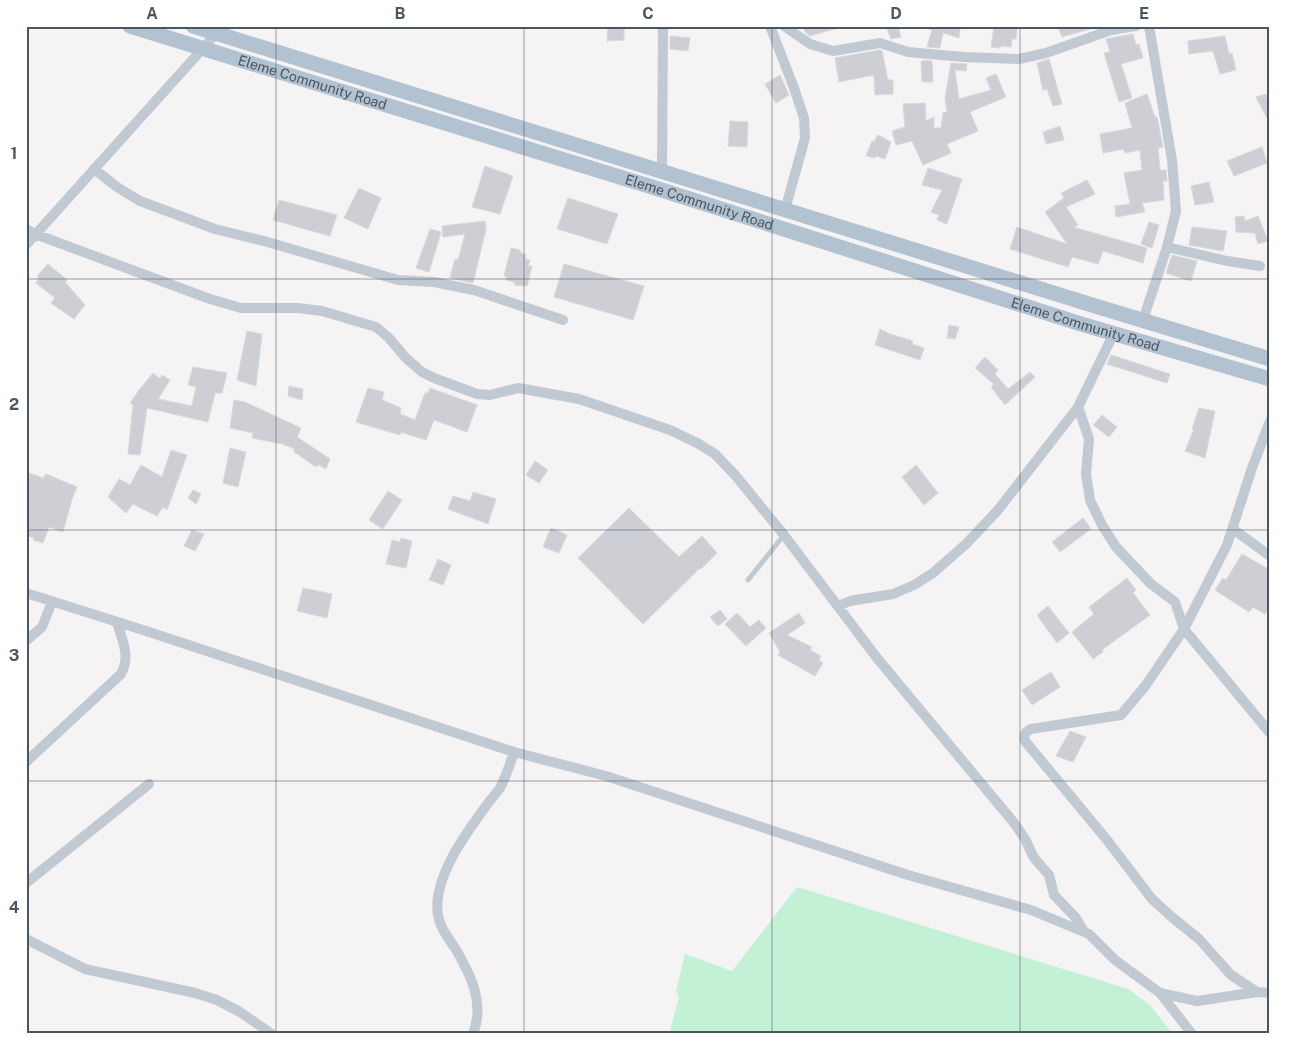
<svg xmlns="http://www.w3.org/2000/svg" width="1296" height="1060" viewBox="0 0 1296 1060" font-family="'Public Sans',sans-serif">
  <rect width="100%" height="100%" fill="#f5f3f3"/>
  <path fill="#c3f1d5" d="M797,887L1128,989L1149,1004L1173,1034H669L679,997L676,991L685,954L732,971Z"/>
  <path fill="#cdcfd5" stroke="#d7d9de" d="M803,26H833L834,29L810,36L805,32Z
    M886,26H898L901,37L891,39Z
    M929,26H960L959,38L943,33L940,48L927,47L932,30L929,29Z
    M994,26H1013L1014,28H1017L1016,39H1012L1011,47L1001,46L1000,48L991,47Z
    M1058,26H1089L1090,29L1062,37Z
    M608,27L624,28V40L607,41Z
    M1133,34L1136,45L1139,44L1143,58L1121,64L1132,98L1119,102L1104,53L1110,52L1106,39Z
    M670,36L690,38L688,51L670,49Z
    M1225,36L1229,54L1232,53L1236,70L1220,74L1213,51L1189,54L1188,41Z
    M880,50L882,51L888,80H893V94L875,95L874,75L839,82L835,58Z
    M1049,59L1062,104L1053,106L1047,89L1043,90L1037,63Z
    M923,60L932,61L933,82H922L921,62Z
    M951,63L967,64L966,71L955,70L959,99L991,90L986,78L996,74L1006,97L970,112L978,131L947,144L951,153L923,165L912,141L896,145L892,131L905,127L903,104L925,103L926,121L934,117V128H941L943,113L947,112L945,98Z
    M780,75L789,95L776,103L765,84Z
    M1147,94L1155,117H1157L1163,147L1158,148L1160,170H1166L1167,181H1163L1164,200L1142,203L1145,212L1116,217L1115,206L1130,204L1124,173L1142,170L1140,150L1125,153L1123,149L1103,153L1100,134L1132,128L1125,103Z
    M1266,94L1270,111L1269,122L1256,97Z
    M730,121L748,122L747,147L728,146Z
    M1060,126L1064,140L1046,144L1043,132Z
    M878,135L891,142L885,159L876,156L875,158L866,156L872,141L874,142Z
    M1262,147L1267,163L1234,176L1227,161Z
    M485,166L513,176L500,214L472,207Z
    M928,168L962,179L947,224L937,220L939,215L931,212L942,190L922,185Z
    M1087,180L1095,194L1066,207L1078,225L1073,227L1147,248L1143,263L1103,251L1098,264L1072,257L1068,267L1010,249L1017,227L1067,244L1045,212L1064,198L1061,193Z
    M1209,182L1214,202L1195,205L1191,186Z
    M359,188L381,198L368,229L344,218Z
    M568,198L618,214L607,244L557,229Z
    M279,200L337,215L330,236L273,220Z
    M1244,216L1245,221L1258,216L1268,241L1258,244L1255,233L1236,232L1235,217Z
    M485,221L486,229L473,283L450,278L455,259L458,260L465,234L443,237L442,226Z
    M1149,222L1159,225L1152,248L1141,244Z
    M1192,227L1227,231L1223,251L1189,245Z
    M430,229L441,232L429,272L416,268Z
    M511,248L520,250L521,253L526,255L525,259L530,260L528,266H532L527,286L515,285L514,282L506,280L507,277L504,276Z
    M1172,255L1197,261L1191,281L1166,273Z
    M48,264L67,280L65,282L85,305L74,319L51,303L55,298L36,283L39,278L37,276Z
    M564,264L644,286L633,320L554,297Z
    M949,325L959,327L955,339L947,338Z
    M880,329L890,334L913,341L912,344L924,348L920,360L875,345Z
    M247,331L262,334L256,386L237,380Z
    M1111,355L1170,374L1167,383L1107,364Z
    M985,357L998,370L995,374L1008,389L1030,372L1035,377L1005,405L991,387L994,384L975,368Z
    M193,367L227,373L222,393H215L208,422L147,408L140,455L128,454L133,405L130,403L139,390L153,373L160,379L162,375L170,380L158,399L192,406L196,387L188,385Z
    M289,386L303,389L302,400L288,396Z
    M368,388L384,392L382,400L401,408L400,414L415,420L425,393H428L430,388L477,405L467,432L434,420L426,440L401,432L400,435L356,422Z
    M234,400L245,402L301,428L297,437L330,459L326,469L318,465L316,467L293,451L295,449L282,444L252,438L253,433L230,428Z
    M1199,408L1215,411L1205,458L1185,451L1194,429H1192Z
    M1102,415L1117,427L1109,437L1093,425Z
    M230,448L246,452L238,487L223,483Z
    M171,450L187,455L167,510L163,507L157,516L133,504L126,513L108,497L119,479L130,485L141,465L162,477Z
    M535,461L548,470L539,483L526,475Z
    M916,465L938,493L924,505L902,477Z
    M26,472L43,478L46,474L77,487L72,499L63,532L49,527L43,543L33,540L34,538L26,535Z
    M193,490L201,494L196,504L188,498Z
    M388,491L402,500L383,529L369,520Z
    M473,492L496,499L488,524L448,509L453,496L470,501Z
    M629,508L679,557L702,536L717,553L701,569L700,568L643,624L578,558Z
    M1083,518L1091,529L1060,552L1052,542Z
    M551,528L567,535L559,553L543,547Z
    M192,530L204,534L195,551L184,546Z
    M401,538L412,541L406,568L386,564L392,540L400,542Z
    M1242,554L1270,570V606L1265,614L1253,607L1249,612L1215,590L1223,578L1226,580Z
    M438,559L451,565L443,585L429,580Z
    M1127,578L1136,590L1133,593L1150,615L1102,650L1103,652L1093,659L1072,632L1094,614L1089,607Z
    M303,588L332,594L327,618L297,611Z
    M1048,606L1069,633L1057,643L1037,615Z
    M720,610L727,619L718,626L710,617Z
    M737,613L750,627L759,620L766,628L746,646L725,624Z
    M799,613L805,623L787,635L812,647L810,650L821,656L819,660L823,663L815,676L778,655L780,652L769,633Z
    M1051,672L1060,687L1032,705L1022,690Z
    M1070,731L1086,737L1073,762L1056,756Z"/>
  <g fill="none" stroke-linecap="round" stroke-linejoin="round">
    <path stroke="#c1cad2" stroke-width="5" d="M748,580L784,535"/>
    <path stroke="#c1cad2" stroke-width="10" d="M770,26L794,88L804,118L805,138L785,210
      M784,26L810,44L833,51L880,43L908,52L963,57L1019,59L1046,53L1111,30L1136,26
      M94,169L117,187L140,201L215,229L264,241L398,280L434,282L474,290L563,320
      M662,172L663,26
      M26,229L35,234L210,299L241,308H298L322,311L376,327L388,337L406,358L422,372L434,378L477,394L490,395L518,388L579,399L670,430L699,444L715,454L735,475L784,535L877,658L1015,824L1025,839L1034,858L1049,875L1054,895L1076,918L1083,930
      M26,245L223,26
      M1167,247L1227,261L1260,266
      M1143,320L1167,247L1176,211L1172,160L1149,26
      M1078,407L1089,439L1086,474L1090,500L1102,525L1116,547L1151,584L1175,602L1184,629L1270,733
      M1233,529L1270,556
      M26,593L146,631L514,752L606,776L908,875L1031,910L1089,934L1115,960L1160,993L1197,1001L1257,992L1270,993
      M838,606L850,601L893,594L914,585L933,573L966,544L998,510L1078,407L1114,333
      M26,641L42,627L52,602
      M26,762L121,674C131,655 122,641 117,622
      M26,883L149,784
      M26,939L85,969L195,993L217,1000L240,1012L272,1034
      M1257,992L1231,975L1199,939L1173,918L1152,899L1107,840L1025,741C1023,735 1025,732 1031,729L1121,715L1146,685L1184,629L1227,545L1252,468L1270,421
      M1160,993L1192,1034
      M473,1034C485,1003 471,975 455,948C448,938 440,927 438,915C432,879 466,833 486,806C490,800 496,794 500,788C506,777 510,764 514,752"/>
    <g stroke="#b3c2d1" stroke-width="15">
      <path id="s1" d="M130,26L649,186L1081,324L1270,379"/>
      <path d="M193,26L1092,305L1270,359"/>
    </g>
  </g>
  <path fill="none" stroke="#4a5661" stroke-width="1" stroke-opacity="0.55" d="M276,26V1034M524,26V1034M772,26V1034M1020,26V1034M26,279H1270M26,530H1270M26,781H1270"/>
  <g text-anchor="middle" stroke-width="4" stroke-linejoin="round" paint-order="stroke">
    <g font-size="14" fill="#4a5661" stroke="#fff">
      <text dy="5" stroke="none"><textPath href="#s1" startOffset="191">Eleme Community Road</textPath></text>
      <text dy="5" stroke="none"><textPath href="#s1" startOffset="596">Eleme Community Road</textPath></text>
      <text dy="5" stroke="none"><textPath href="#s1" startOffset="1001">Eleme Community Road</textPath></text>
    </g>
  </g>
  <rect width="1296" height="1060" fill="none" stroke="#ffffff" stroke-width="55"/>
  <rect x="28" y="28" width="1240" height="1004" fill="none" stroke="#4a5661" stroke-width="2"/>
  <g font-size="16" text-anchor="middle" font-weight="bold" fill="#4a5661">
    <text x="152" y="19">A</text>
    <text x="400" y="19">B</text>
    <text x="648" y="19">C</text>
    <text x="896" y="19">D</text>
    <text x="1144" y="19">E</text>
    <text x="14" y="159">1</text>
    <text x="14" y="410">2</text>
    <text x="14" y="661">3</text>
    <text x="14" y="913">4</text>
  </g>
</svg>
